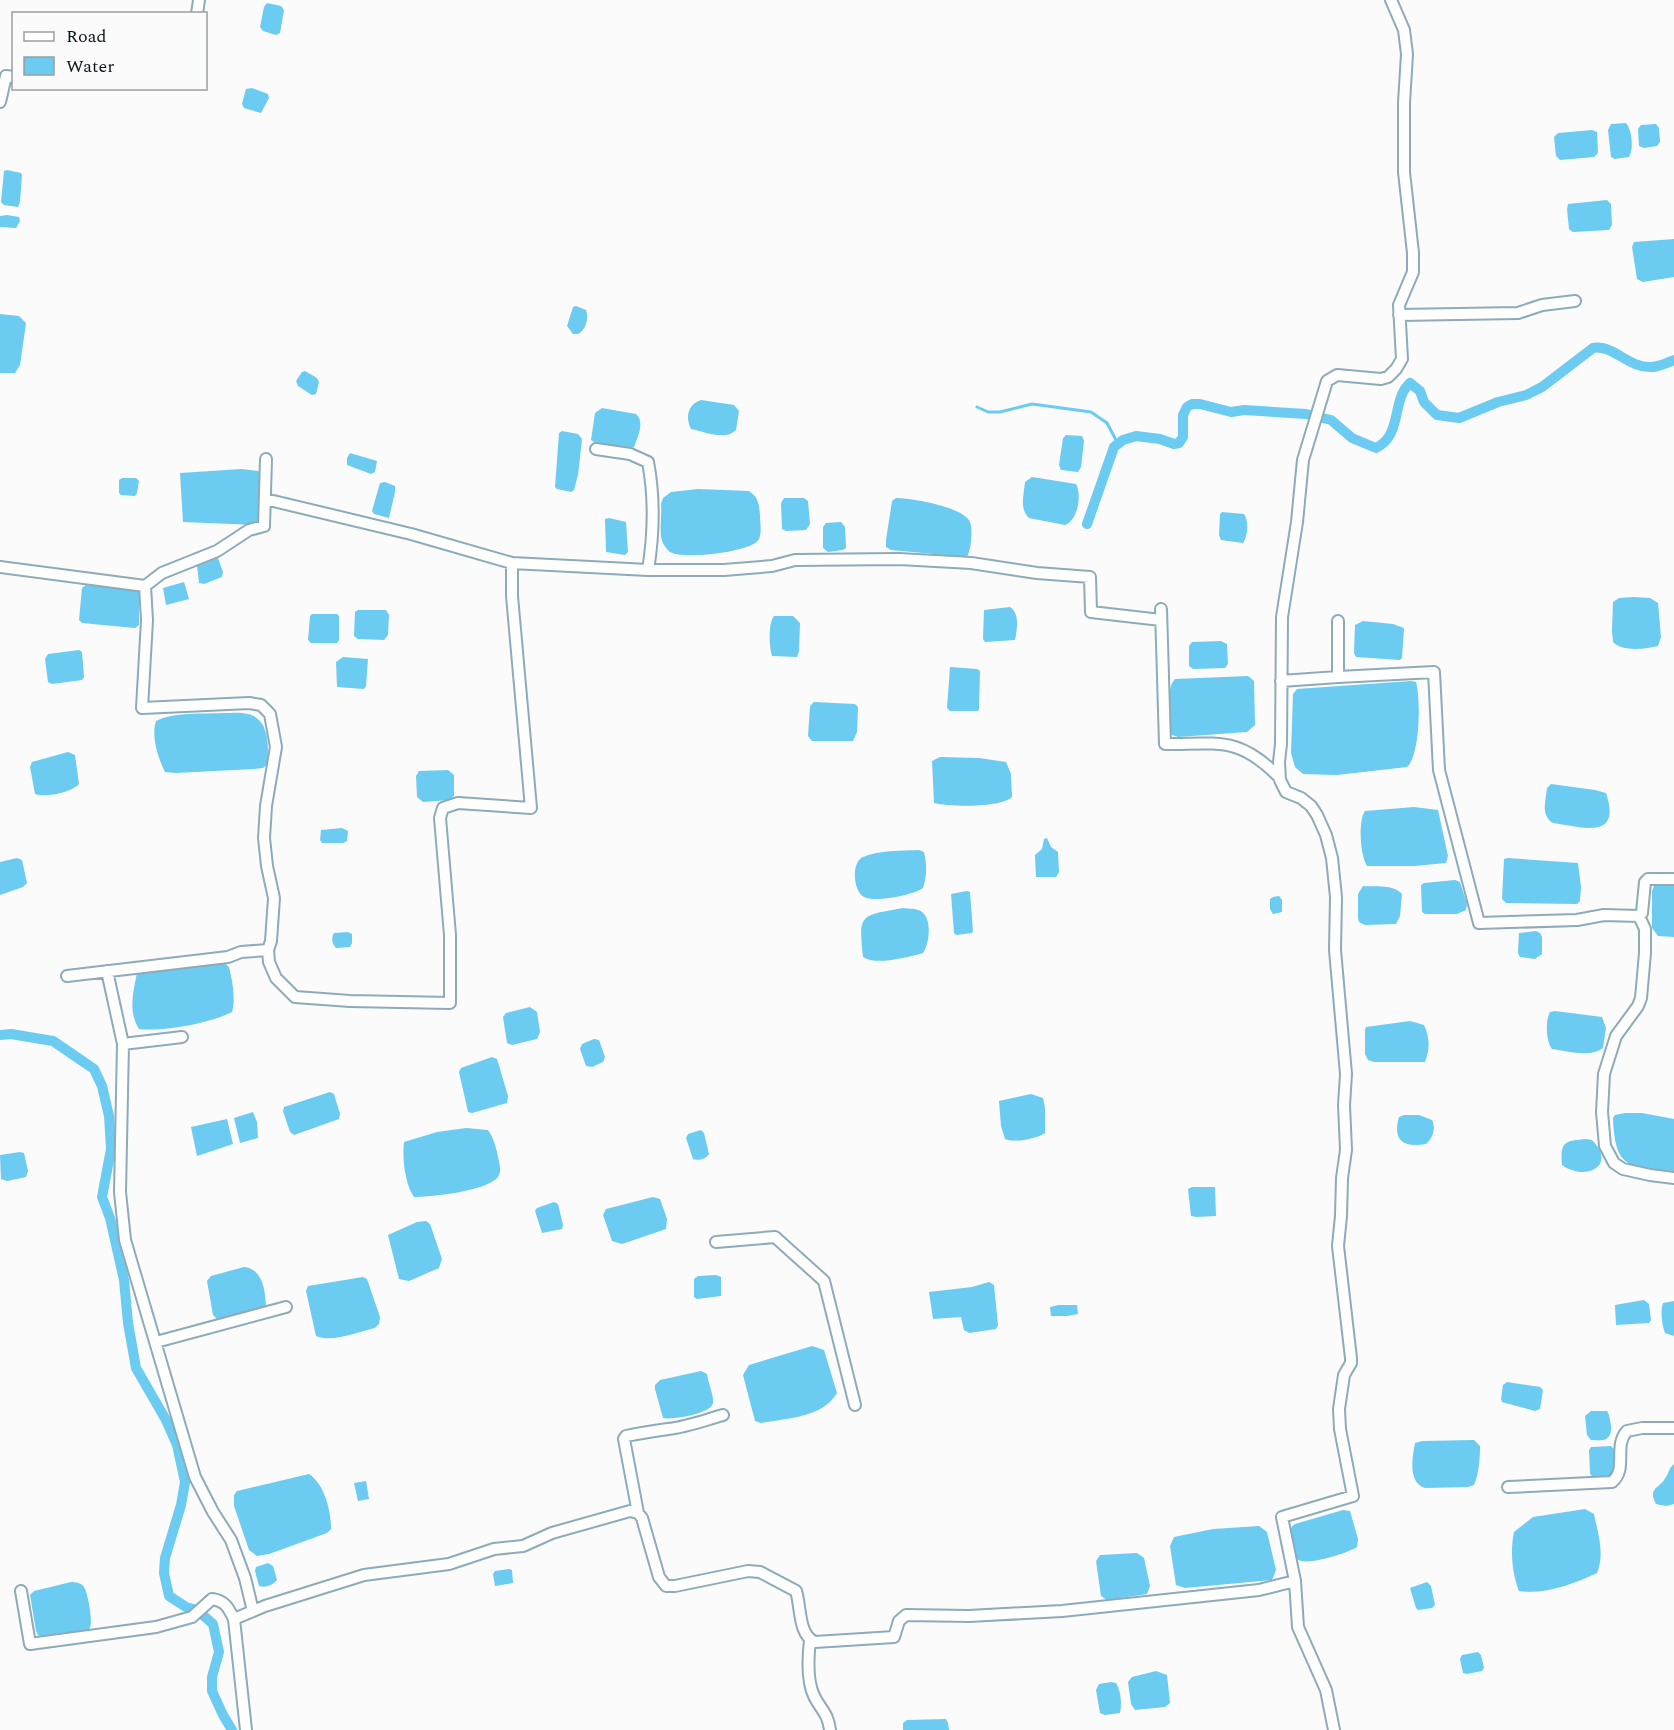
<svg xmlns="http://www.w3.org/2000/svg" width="1674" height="1730" viewBox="0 0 1674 1730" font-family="Spectral,serif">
  <rect width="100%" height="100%" fill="#fbfbfb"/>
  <path fill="#6bcbf1" d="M267,3L281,6L284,10L280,33L276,35L263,31L260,27L264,7Z
    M252,88L268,94L269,98L261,113L244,108L242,104L246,89Z
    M1626,123C1632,130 1634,149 1629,157L1615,159L1611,157L1608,130L1611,124Z
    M1656,124L1659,128L1660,142L1657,146L1644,148L1639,146L1638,129L1641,125Z
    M1592,130L1597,132L1598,153L1594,157L1560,160L1556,156L1554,137L1558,133Z
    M7,170L21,173L22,175L20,202L18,207L4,205L1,202L4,171Z
    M1607,200L1611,204L1612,225L1609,230L1573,232L1569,229L1567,209L1568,204Z
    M7,215L19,217L20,221L16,228L0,227V216Z
    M1674,239V277L1643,282L1637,279L1632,247L1634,242Z
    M576,306L586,310C589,318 586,330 578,334H573L567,326L573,307Z
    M0,314L19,316L26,323L20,365L15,373H0Z
    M305,371L317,378L319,382L316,394L312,395L298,386L296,381L302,372Z
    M701,400L734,405L739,411L736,430C724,441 706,432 691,429C685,417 688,404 701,400Z
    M602,408L636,414C645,422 638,436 634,447C624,453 600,447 591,440L595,413Z
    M562,431L578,434L582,439L578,475L574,490L571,492L557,489L555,487L559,433Z
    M1066,435L1082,436L1084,441L1081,467L1078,472L1061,470L1059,465L1063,438Z
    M350,453L377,461L375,472L371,474L347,465V458Z
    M242,469L258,471L262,474L259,522L256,525L183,522L180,473Z
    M1032,477L1076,484C1082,495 1078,520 1065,525L1029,518C1019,509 1024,494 1025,482Z
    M122,478H136L139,481L137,493L135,496L121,495L119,493V480Z
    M385,482L395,486V492L389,518L374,514L372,511L380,483Z
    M698,489L749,491C759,498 759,505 760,515C760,523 762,532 759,539C753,552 684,560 670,552C668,551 663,544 662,541C659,531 662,515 661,504L663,498L671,492Z
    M784,498H804L808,501L810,524L806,530L786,531L782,529L781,503Z
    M896,498C911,498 964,507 970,522C973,531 971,547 968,555L966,557L891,550L886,547V540L892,501Z
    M1222,512L1244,514C1249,521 1248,536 1243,543L1221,540L1219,535L1220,514Z
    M609,518L626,522L628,552L625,555L606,552L605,519Z
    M841,522L845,527L846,548L843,550L828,552L823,548V527L826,523Z
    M218,558L223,572L222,577L204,584L199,583L197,565Z
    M184,582L189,599L166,605L163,588Z
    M86,585L139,590V625L135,628L82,623L79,620L82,588Z
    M1634,597L1650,598L1658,603L1661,637L1658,646C1646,649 1622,652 1613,642L1612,630L1613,602L1619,598Z
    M1010,607C1020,613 1017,630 1015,640L985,642L983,639L984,610Z
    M358,610H386L389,615L388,635L384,640L358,639L354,636L355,612Z
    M312,614H337L339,616V640L337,643H311L308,640L310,616Z
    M774,616H793L800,623L799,651L797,657L772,656C769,646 768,624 774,616Z
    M1363,621L1393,624L1404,628L1402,658L1400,660L1356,657L1354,653L1355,625Z
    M1221,641L1227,644L1228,664L1225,668L1193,669L1189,666V646L1192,642Z
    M79,650L82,652L84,677L82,680L52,684L48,682L45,659L48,654Z
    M343,657L368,659L366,686L364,689L337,687L336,662Z
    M950,667L977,669L980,671L979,709L978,711H950L947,708Z
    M1248,676L1254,681L1255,725L1247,732L1178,737L1172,735C1167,725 1166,687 1175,679Z
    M1411,681L1416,682C1421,700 1420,756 1407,767L1337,775L1303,774L1295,767L1291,753L1293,694L1297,689Z
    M814,702L855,704L858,707L857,732L853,741H812L808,736L810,706Z
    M223,713C231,713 240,712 248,714C270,719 269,748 267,765L263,768L254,769L176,773L165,772C158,758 151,736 156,721C173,712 205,714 223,713Z
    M68,752L75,755L79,784C72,792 46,798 35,794L30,767L32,762Z
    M940,757L979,758L1006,762L1011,774L1012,797C1001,808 949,807 934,803L932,761Z
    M448,770L454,775V796L449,800L423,802L417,797L416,776L419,771Z
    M1551,784L1595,790L1606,793C1622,841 1582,827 1553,823C1540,815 1546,800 1547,788Z
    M1414,807L1438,810L1448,856L1446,863L1414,866H1367C1360,856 1358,820 1365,811Z
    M342,828L348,831L347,841L343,843H322L320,840L321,830Z
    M1047,838L1051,847L1058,852L1059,872L1056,877H1036L1035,855L1042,849L1044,839Z
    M919,850L924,852C927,864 927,876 923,888C913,895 875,903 864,897C853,891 851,862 863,857C879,850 901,851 919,850Z
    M17,858L22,860L27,883L23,887L0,895V862Z
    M1508,858L1578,863L1581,887L1580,901L1577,904L1506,903L1502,899L1504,859Z
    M1455,880L1460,882L1467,904L1466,910L1457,914H1425L1422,912L1421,885L1424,883Z
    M1674,883V937L1658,936L1652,928V891L1654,886Z
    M1363,886C1376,887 1393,884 1402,894L1400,916L1396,924L1365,925L1359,922L1358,918V894Z
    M967,891L970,892L973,931L972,933L956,935L954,933L951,894Z
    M1279,896L1282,900V912L1273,914L1270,909V899L1273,897Z
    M903,908C907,909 914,908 918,910C933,914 930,943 923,953C908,957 876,966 863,957C858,912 861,916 903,908Z
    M1536,931L1540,933L1542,937V954L1535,959L1520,957L1518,953L1519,933Z
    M348,932L352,934V943L350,947L336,948C332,944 331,938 334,933Z
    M223,962L229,967C232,980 236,998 232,1012C211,1023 163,1032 139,1029C128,1011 133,993 137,973L139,971Z
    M530,1007L537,1012L540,1032L537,1039L512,1045L507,1043L503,1017L506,1013Z
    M1555,1011L1602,1017L1606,1028L1603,1048C1590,1058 1567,1051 1552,1049C1546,1041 1545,1021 1550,1012Z
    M1410,1021L1424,1025C1430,1037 1430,1049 1425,1062H1374L1368,1060L1365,1054V1030L1366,1027Z
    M594,1039L599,1040L605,1057L603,1062L592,1067L586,1066L580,1049L582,1044Z
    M492,1057L497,1059L508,1096L507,1103L472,1113L468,1112L459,1072L461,1068Z
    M330,1092L334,1094L340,1114L339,1119L294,1135L290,1132L283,1111L284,1107Z
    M1031,1094L1043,1098L1045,1108V1133C1036,1139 1015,1143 1005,1139L1001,1126L999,1101Z
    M253,1112L257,1122L258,1138L240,1143L234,1118Z
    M1625,1113H1642L1674,1119V1171C1628,1167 1615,1169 1613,1118L1615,1115Z
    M1404,1115H1419L1432,1120C1436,1128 1433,1138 1426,1144C1404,1148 1392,1141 1399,1117Z
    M227,1119L233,1144L197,1156L191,1127Z
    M466,1128L488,1130C493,1137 495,1144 497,1152C498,1159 502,1169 499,1175C492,1191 430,1197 414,1197C405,1184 402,1158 404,1142L437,1132Z
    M701,1130L704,1133L709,1154C706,1159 698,1161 693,1159L686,1138L688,1134Z
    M1586,1139L1592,1140C1618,1166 1585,1182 1562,1165C1560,1142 1564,1141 1586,1139Z
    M20,1152L24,1153L28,1171L26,1177L7,1181L1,1179L0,1155Z
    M1192,1187H1215L1216,1216L1196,1217L1191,1216L1188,1189Z
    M653,1197L660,1199L667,1219L666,1229L622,1244L612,1241L603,1215L606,1209Z
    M554,1202L558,1204L563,1225L562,1229L542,1233L535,1211L537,1208Z
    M426,1221L430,1224L442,1259L439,1268L409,1281L399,1279L388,1235L417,1222Z
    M244,1267C263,1269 265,1290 266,1306L264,1309L225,1320L217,1319L213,1315L207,1281L211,1276Z
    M716,1275L721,1277V1296L697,1299L694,1297V1279L698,1276Z
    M363,1277L367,1279L380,1317L379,1324L375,1328C357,1332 333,1343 316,1336L306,1291L308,1286Z
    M989,1282L994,1285L998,1325L996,1329L969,1333L964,1330L961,1317L933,1319L929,1292L972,1287Z
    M1644,1300L1649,1304L1651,1320L1649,1323L1616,1325L1615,1305Z
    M1674,1301V1336L1665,1333C1662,1325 1660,1312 1663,1303Z
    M1059,1305H1077L1078,1314L1067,1316H1051L1050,1307Z
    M812,1346L824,1350L837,1393C822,1418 787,1418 761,1423L755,1421L743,1375L749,1365Z
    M701,1371L707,1374C708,1383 714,1395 713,1403C711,1414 672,1420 663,1418L655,1389V1385L660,1380Z
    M1507,1382L1540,1387L1543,1390L1540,1409L1535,1411L1502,1402L1501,1399L1503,1385Z
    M1591,1411H1607C1610,1416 1610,1420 1611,1426C1612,1441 1603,1441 1591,1440L1587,1435L1585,1416Z
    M1474,1440L1480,1446C1480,1459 1479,1473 1474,1485L1468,1487L1425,1488C1408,1483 1412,1458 1415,1443L1422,1441Z
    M1611,1446L1614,1449V1473L1612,1476L1593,1477L1590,1474L1589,1450L1591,1447Z
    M1674,1464V1504L1666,1506L1656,1504C1647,1487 1660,1489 1666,1477C1669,1472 1669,1468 1674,1464Z
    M309,1474C325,1485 331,1511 331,1529L327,1533L269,1554L257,1556L249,1550L234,1506V1495L237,1491Z
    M366,1481L369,1499L358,1501L354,1483Z
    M1585,1509L1594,1514C1598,1534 1605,1553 1597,1573C1574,1584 1544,1595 1519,1591C1512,1573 1510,1551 1514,1532L1533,1517Z
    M1343,1510L1350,1511L1358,1539L1357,1547C1348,1553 1305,1567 1297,1559C1292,1555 1292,1547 1291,1541C1290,1533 1288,1529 1295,1524Z
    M1259,1526L1267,1532L1276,1570L1272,1580L1185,1588L1176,1585L1170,1546L1174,1537L1213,1529Z
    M1137,1553L1144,1558L1150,1586L1147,1594L1107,1600L1101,1596L1096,1561L1100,1555Z
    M268,1563L273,1566L277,1580C273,1585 266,1588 259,1586L255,1571L256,1567Z
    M509,1569L512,1570L513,1583L495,1586L493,1574L495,1571Z
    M71,1582C75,1582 82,1583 84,1587C88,1593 94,1625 89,1629C84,1634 50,1639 42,1637C37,1635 38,1635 36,1631L30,1595L34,1591Z
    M1427,1582L1431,1586L1435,1605L1432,1608L1418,1610L1416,1608L1410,1588Z
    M1478,1652L1481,1655L1484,1668L1482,1671L1467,1674L1463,1673L1460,1659L1462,1655Z
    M1156,1671L1167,1675L1170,1703L1165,1707L1135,1710L1131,1704L1128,1682L1132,1677Z
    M1111,1682L1116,1683C1121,1691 1122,1704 1120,1713L1105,1715L1100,1713L1096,1690L1099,1684Z
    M946,1719L948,1723L949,1730H903V1723L907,1720Z"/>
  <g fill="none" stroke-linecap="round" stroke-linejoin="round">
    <path stroke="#6bcbf1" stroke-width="3" d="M977,407L988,412H1000L1032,404L1091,412L1107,423L1118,444"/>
    <path stroke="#6bcbf1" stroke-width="10" d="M1087,524L1114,447L1123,440L1136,436L1160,439L1174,444L1179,443L1183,437V415L1187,407L1192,404H1200L1231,412L1244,410L1306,414L1331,420L1352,438L1376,448C1403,435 1391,400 1410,383L1420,391L1424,402L1437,415L1459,418L1498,402L1526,395L1542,387L1593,348C1613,344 1628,368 1651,367C1659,367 1667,363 1674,360
      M0,1035L11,1034L53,1041L94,1069L102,1086L109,1116L111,1149L102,1197L110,1218L124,1280L128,1323L136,1368L166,1420L177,1445L185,1482L181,1505L165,1558L164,1573L169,1596L186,1607L197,1610L213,1624L219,1652L212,1677V1691L223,1715L232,1730"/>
    <defs>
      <path id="street" d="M197,14L199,0
        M0,102L6,76L14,77
        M1399,315L1518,313L1542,305L1575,301
        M596,449L630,454L648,462C655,499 654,533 648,570
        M265,499L411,534L512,563L648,570H724L772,566L795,560L899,559L971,563L1037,573L1090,577L1091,612L1161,620
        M0,567L145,586L147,620L142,708L249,703L261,705L270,714L276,747L266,806L264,838L267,866L274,898L271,941L268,950L269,962L276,978L295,997L350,1001L450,1003V935L440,818L443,808L458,803L531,808L512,596V563
        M145,586L162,573L217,551L249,530L264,526L266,459
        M1161,609L1165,744C1219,744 1239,736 1280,778
        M1338,677L1434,672L1439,770L1479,923L1577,920L1604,915L1639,916L1642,913L1645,882L1648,879H1674
        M1281,681L1338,677V621
        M1639,916L1645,929V953L1641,998L1638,1006L1616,1036L1604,1074L1602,1112L1605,1146L1614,1163L1623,1169L1650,1175L1674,1178
        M107,971L123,1044
        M67,976L228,957L241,952L268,950
        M182,1037L123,1044L120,1192L125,1240L195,1477L213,1512L231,1540L245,1578L253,1611
        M716,1242L775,1237L824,1281L855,1405
        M156,1342L286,1307
        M1508,1487L1612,1482C1628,1469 1613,1446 1627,1431L1642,1428H1674
        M638,1513L624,1439L626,1436C641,1433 654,1431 668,1429C687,1427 705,1420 723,1415
        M1295,1581L1298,1627L1326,1690L1334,1730
        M21,1591L30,1644L156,1627L192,1617L212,1599C225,1601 228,1607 234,1619L246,1730
        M234,1619L265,1606L364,1575L449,1564L494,1549L523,1546L552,1533L630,1511L638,1513L642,1518L659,1577L666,1586H675L748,1571L760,1572L796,1591C801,1606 798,1635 815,1642L894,1637L899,1621L906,1615L969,1616L1062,1611L1259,1590L1295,1581L1282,1517L1353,1496L1340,1429L1339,1409L1344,1375L1351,1363V1358L1338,1246L1341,1216L1342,1178L1346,1150L1344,1105L1346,1074L1335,950L1336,897L1332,858L1326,835L1317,815L1311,806L1301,798L1286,792L1280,780L1279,762L1281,744L1282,617L1297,522L1303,460L1327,381L1337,375L1381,379L1388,377L1396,369L1402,359L1399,305L1413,272V253L1404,172V103L1407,54L1404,30L1391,0
        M810,1640C808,1657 807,1681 814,1696C821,1710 828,1713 830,1730"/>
    </defs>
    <use href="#street" stroke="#8dabb8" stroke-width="14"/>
    <use href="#street" stroke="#fff" stroke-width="10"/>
  </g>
  <rect x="12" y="12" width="195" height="78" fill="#fbfbfb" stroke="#9b9fa1" stroke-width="1.5"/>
  <rect x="24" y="32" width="30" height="9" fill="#ffffff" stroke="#9b9fa1" stroke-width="1.5"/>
  <text x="66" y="42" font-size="18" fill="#0a161a">Road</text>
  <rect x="24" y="57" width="30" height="18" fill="#6bcbf1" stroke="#9b9fa1" stroke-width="1.5"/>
  <text x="66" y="72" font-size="18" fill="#0a161a">Water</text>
</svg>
